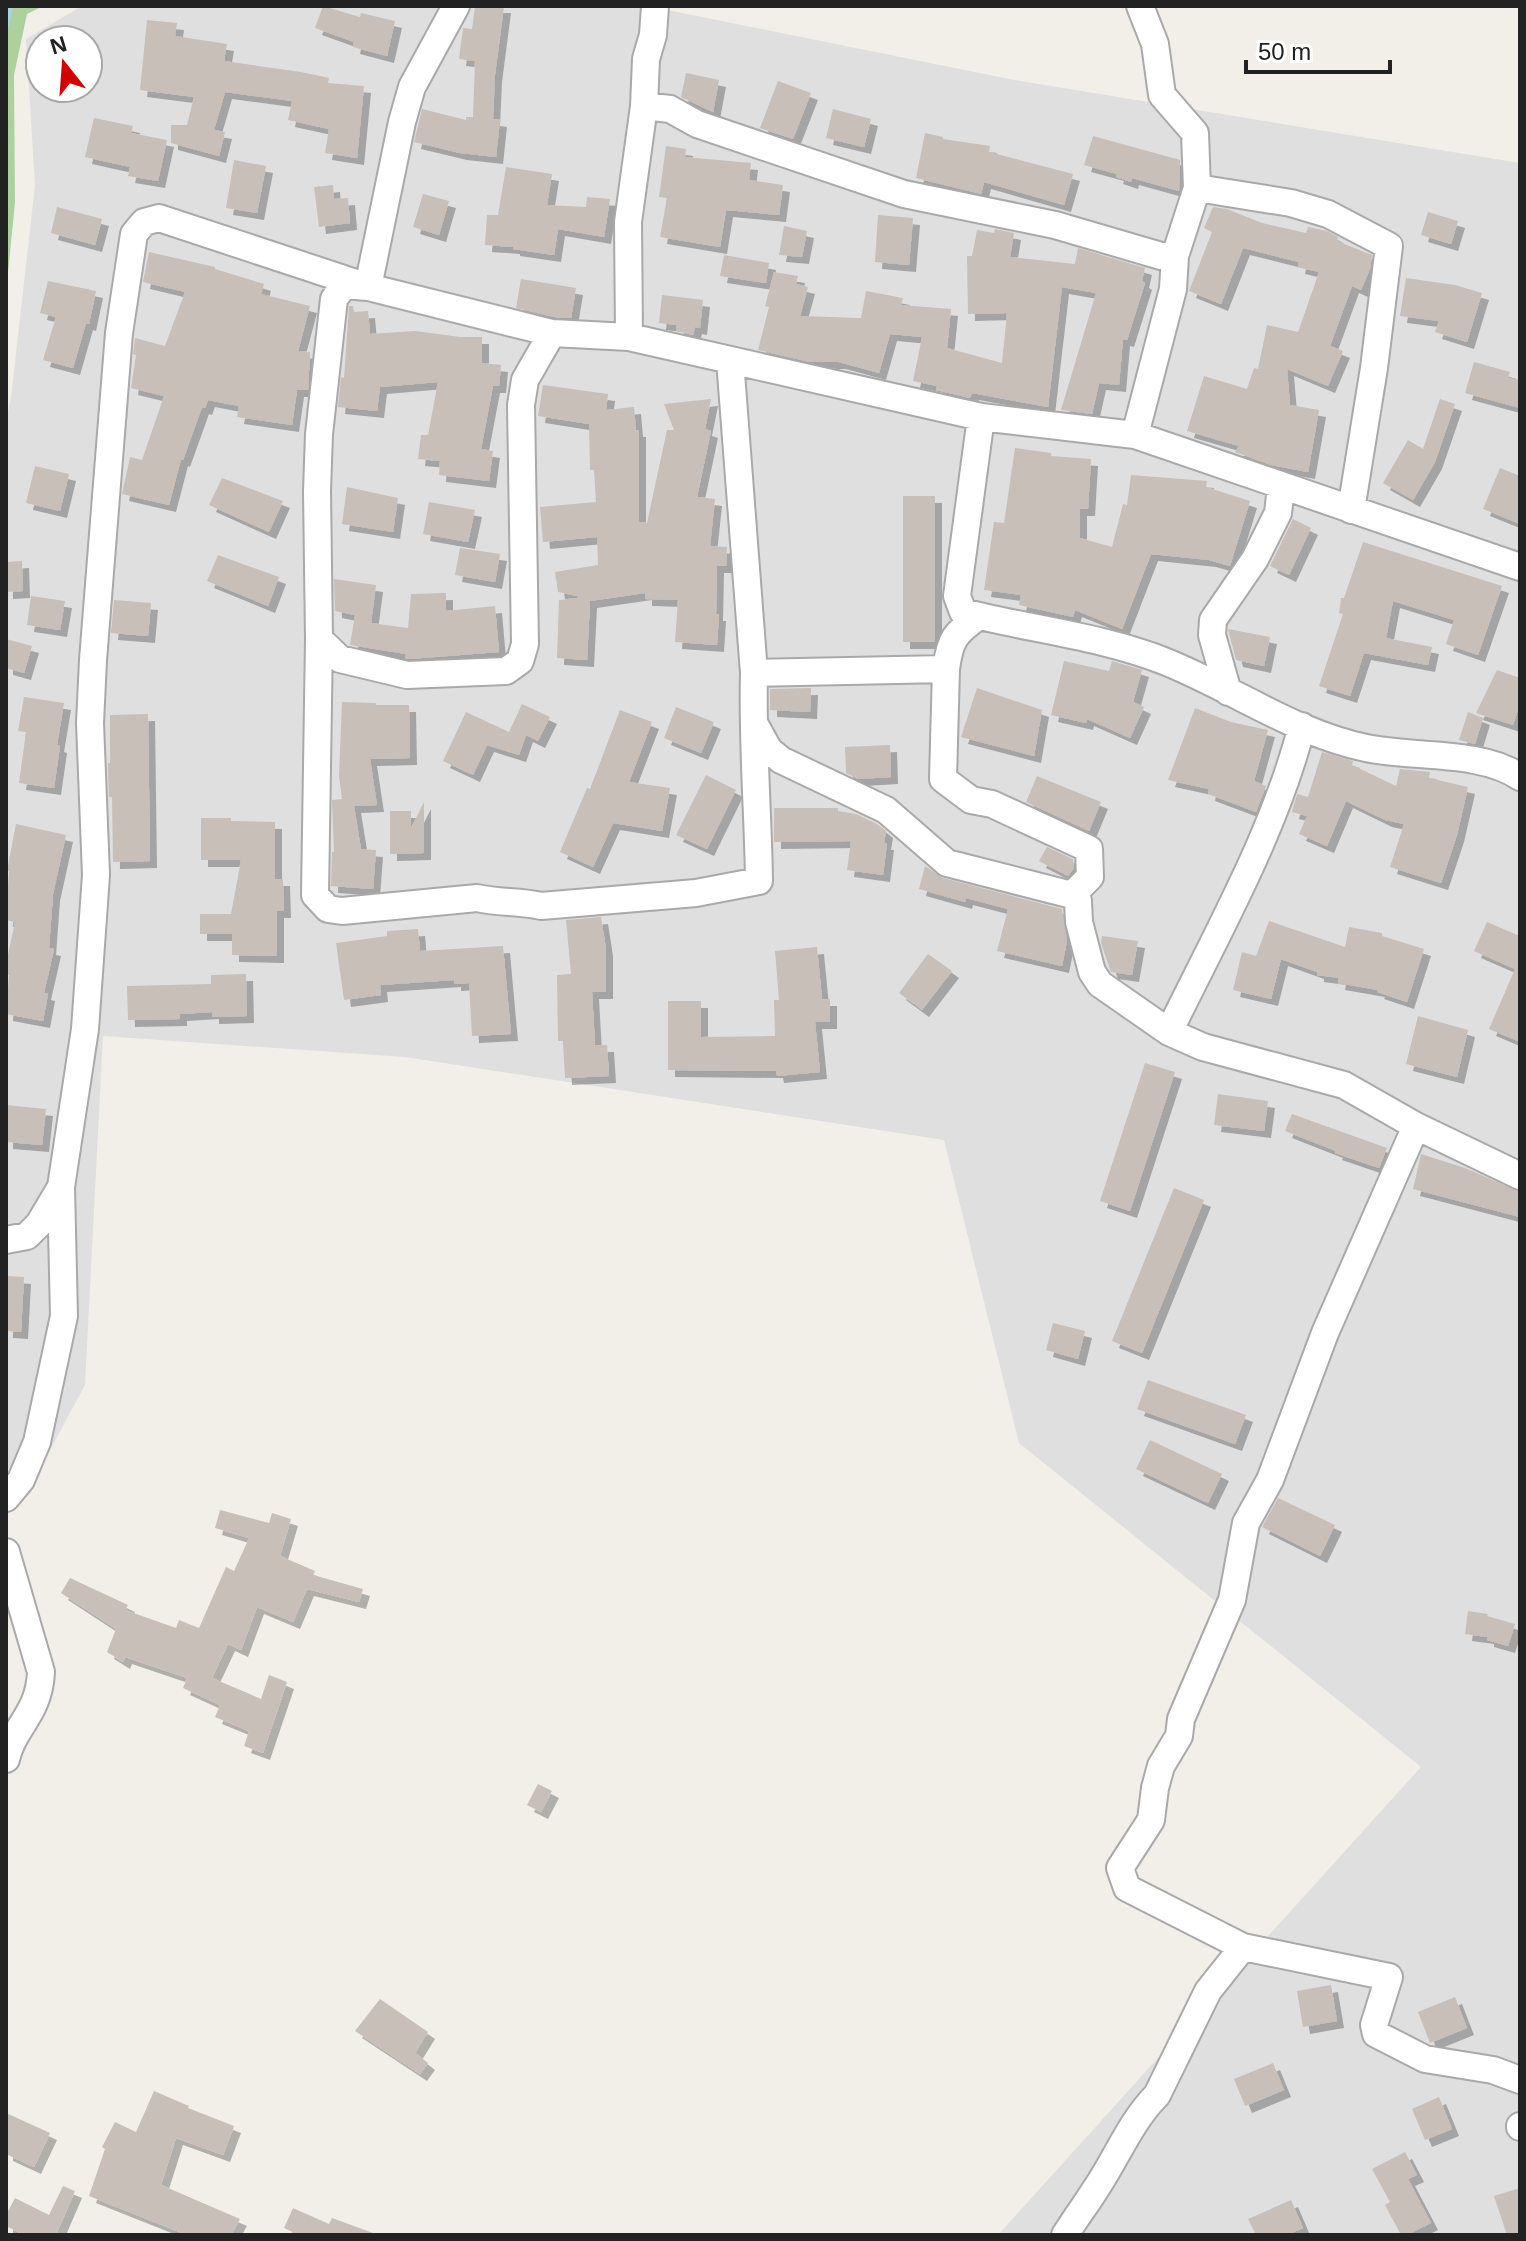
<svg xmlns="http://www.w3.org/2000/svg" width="1526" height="2241" viewBox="0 0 1526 2241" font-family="Helvetica,sans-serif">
  <defs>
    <filter id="shadow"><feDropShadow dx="7" dy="7" stdDeviation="0" flood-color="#0004"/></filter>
  </defs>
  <rect width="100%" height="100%" fill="#f2efe9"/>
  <path fill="#e0dfdf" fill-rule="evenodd" d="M82,6H648L1009,79L1520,163V2235H998L1421,1767L1019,1443L944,1140L405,1057L103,1036L85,1385L37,1474L6,1468V420L11,398L35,185L26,39ZM40,40H88V88H40Z"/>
  <path fill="#add19e" d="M6,6H43L27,14L14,75L15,202L6,294Z"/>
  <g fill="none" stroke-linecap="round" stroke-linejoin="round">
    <path stroke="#aad3df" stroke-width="6" d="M6,25L10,6"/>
  </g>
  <path fill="#c7bfb8" filter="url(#shadow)" d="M323,6L360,17L361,13L395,21L387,56L353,47L354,42L315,28Z
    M475,6H504L495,75L493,119L500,120L496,157L460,153L414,142L422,109L466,120V117H473L475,61L459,59L463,28L472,29Z
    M147,20L177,23L175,36L227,44L224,61L301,72L329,78L328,83L364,86L357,158L325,153L329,129L288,120L292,101L225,92L214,130L225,132L219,156L171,143V125H187L194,97L140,90Z
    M686,73L719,80L713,112L681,97Z
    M778,81L811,93L793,139L760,128Z
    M833,109L871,119L864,147L826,138Z
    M94,118L133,126L131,133L167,140L158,181L128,176L130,167L85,157Z
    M925,133L943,137V139L990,146L989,152L1073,174L1064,205L984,182L981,194L916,178Z
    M1093,136L1180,160L1179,191L1132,178L1131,182L1116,177L1117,174L1084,165Z
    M666,146L686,149L685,157L751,163L749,180L783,185L779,215L726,210L720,247L660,237L667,198L659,197Z
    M234,160L266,166L257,213L226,208Z
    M506,167L552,174L547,205L586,207L587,197L610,199L604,237L558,229L554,255L513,249V247L485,245L487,215H498Z
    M333,185L334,199L348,198L350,223L319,227L314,187Z
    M423,194L449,201L439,235L413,227Z
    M57,207L102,219L95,245L51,233Z
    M1213,207L1227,209L1262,223L1306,233L1308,227L1327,231L1338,237L1337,241L1372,255L1370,269L1361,290L1352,286L1330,346L1343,351L1328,386L1287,369L1290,405L1319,410L1308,472L1271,465L1235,452L1239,446L1187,431L1204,376L1247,389L1254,368L1258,369L1267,325L1298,332L1319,272L1298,267L1299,262L1243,248L1221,304L1189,291L1212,232L1204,228Z
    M1428,212L1458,221L1451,244L1421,235Z
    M878,215L913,218L909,265L875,262Z
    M784,226L807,231L802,257L779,255Z
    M995,229L1014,233L1010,257L1075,264L1078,248L1145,268L1142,281L1145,283L1127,340L1123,339L1119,385L1099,383L1092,414L1061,410L1096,293L1062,287L1048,407L972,393L970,398L936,390L937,386L913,381L922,337L890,334L879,373L839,362H810L758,350L769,307L765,306L774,272L798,276L796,284L808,287L800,316L861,318L866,291L903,298L901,305L951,309L947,348L1002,363L1007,313L968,314L967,256H972L977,230L994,233Z
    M149,252L215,267V269L264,284L261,294L310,306L298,351L310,352L308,390H297L292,425L237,417L239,406L208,400L205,408L202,407L183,460L181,459L169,505L122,494L130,457L142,460L164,396L131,388L136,355L133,354L135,338L165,346L185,292L143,282Z
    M724,255L769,263L766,283L720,276Z
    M1406,278L1455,285L1482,293L1467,342L1435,332L1439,321L1400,316Z
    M521,279L576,288L571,318L554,317L516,308Z
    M48,281L96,291L89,324L86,323L73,368L43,360L56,317L40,313Z
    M662,295L703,300L700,328L695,327L693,335L676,331L677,325L659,323Z
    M349,306H353L354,312L368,311L370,334L415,331L460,337H482V363L501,365L499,386H493L481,449L493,451L489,481L439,475L440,461L418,459L421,435H428L438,382L380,387L377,411L338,407L341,377L344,378Z
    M1474,362L1510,372L1508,378L1520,380V408L1465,393Z
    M543,385L608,394L606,410L634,407L636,430H639V522L647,523L667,430H674L664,404L711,399L705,429L711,431L697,497L715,499L710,546L727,547L726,566H717L716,614H719L717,645L675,642L678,600L645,599V593L590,601L587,660L557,658L559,600L577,598V596L558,592L555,572L598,565L597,537L543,542L540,507L596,502L594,470H590L589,424L538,416Z
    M1440,399L1455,404L1435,462L1413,500L1383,483L1408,440L1423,449Z
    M1015,448L1051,453V456L1091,459L1088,509H1080V538L1112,547L1123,504L1127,505L1131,475L1207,481L1206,487L1250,501L1230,566L1209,560L1151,554L1122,629L1075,610L1073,617L1019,605L1021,595L984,590L994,522L1004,523Z
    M35,466L69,474L60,511L26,503Z
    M1500,468L1520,476V524L1483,509Z
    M222,478L283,501L269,532L209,505Z
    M347,487L398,498L393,532L342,524Z
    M903,496H935V642H903Z
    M429,502L475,510L468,542L423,534Z
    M1293,519L1311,528L1289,575L1270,566Z
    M1363,542L1502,586L1478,655L1446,644L1454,620L1393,601L1386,638L1432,647L1428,665L1364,653L1350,696L1319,686L1343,614L1339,613L1341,598H1344Z
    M460,548L500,554L495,582L455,575Z
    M218,555L279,577L268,606L207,581Z
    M22,561L23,591L6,592V562Z
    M334,579L376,585L371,623L408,628L411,594L446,593V611L495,606L499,652L409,659L405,658L406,654L350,645L355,615L335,611Z
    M31,596L65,601L60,630L27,625Z
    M114,600L151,603L148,636L111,633Z
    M1228,629L1270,637L1264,666L1236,660Z
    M6,639L32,646L24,673L6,668Z
    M1064,661L1109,671L1112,661L1142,670L1133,702L1144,707L1130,738L1087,719L1086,723L1051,715Z
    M1497,670L1520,678V703L1513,725L1476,713Z
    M811,688L810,712L770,710V689Z
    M977,688L1042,710L1034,756L961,737Z
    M24,697L64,703L57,745L60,746L54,788L19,783L26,732L18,731Z
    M342,702L376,703V705H409L410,758L370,759L377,805L354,806L361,849L376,850L373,889L331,886L332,852H334L332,800L342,799L339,776Z
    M522,704L550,717L538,741L526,735L519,755L487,745L473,775L443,761L466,712L509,732Z
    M676,707L714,722L701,753L664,738Z
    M1195,708L1231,722L1268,730L1254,781L1266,786L1256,812L1208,794L1209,789L1168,780Z
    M620,710L652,722L629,782L670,788L662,831L613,823L593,867L560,852L587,788L590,789Z
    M1468,712L1483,718L1475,744L1459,740Z
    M148,714L150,861L113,862L112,797H109L108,772V763H110V715Z
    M890,745L891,777L858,779L846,773L845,747Z
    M1322,752L1353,761L1352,765L1396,786L1400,769L1430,772L1429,778L1468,787L1457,835L1441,883L1390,867L1404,824L1385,820L1346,801L1327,846L1299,834L1307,816L1292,812L1297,794L1308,797Z
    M706,775L736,790L707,849L676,835Z
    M1037,776L1101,802L1089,831L1026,802Z
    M424,802V853L390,854V811H411V828Z
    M774,808H838V811L856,814L877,824L886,831L884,843H887L883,875L847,870L851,841L774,842Z
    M201,818H231V821L275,822V879H283L284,911H277V956L232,955V934H200V914H231L241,860H201Z
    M16,824L66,835L53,894L49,948L54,949L44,993L48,994L43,1021L6,1014L9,975L6,974V964L15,922L6,920L9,871H7Z
    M1047,847L1073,859L1074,868L1068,876L1039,861Z
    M925,866L943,878L1062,909L1067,941L1062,966L997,951L1008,909L966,898L965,902L919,889Z
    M601,917L606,949V992H592L595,1045H607L609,1076L565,1078L563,1041H558L557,975L571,974L566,920Z
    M1269,921L1345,947L1349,927L1382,933V936L1424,949L1407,1002L1377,992L1378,990L1338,983L1339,978L1317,975V972L1281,959L1271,999L1233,990L1242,952L1256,956Z
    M1487,922L1520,936V1042L1489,1029L1515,969L1474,951Z
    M418,929L420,951L503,946L511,1034L472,1036L469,983L454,984V980L380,985L381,995L344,1000L336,943L387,936V931Z
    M1102,936L1138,941L1132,975L1111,972L1101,943Z
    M817,947L822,999H830V1022H815L820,1072L777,1076L776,1071L668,1070V1001H701V1037L775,1036L774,1000H779L775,951Z
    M928,954L952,971L922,1010L899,993Z
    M246,974L247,1016L212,1017V1012L180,1014V1019L128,1020L127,986L211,984V975Z
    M1418,1016L1468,1030L1457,1077L1406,1064Z
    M1145,1063L1175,1072L1130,1211L1100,1201Z
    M1218,1094L1268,1101L1264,1131L1214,1125Z
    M6,1105L46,1109L42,1145L6,1142Z
    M1292,1114L1387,1148L1379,1168L1335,1153L1336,1151L1285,1131Z
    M1421,1154L1465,1168L1520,1192V1217L1413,1189Z
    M1174,1188L1204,1200L1142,1353L1112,1341Z
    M6,1276L24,1277L21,1332L6,1331Z
    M1053,1323L1085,1331L1078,1359L1046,1350Z
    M1148,1380L1246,1415L1235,1444L1137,1409Z
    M1150,1440L1222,1474L1208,1503L1136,1469Z
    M1278,1498L1335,1525L1320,1556L1262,1527Z
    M220,1510L269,1523L272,1513L291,1519L280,1556L315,1571L313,1575L363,1589L359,1602L307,1589L293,1622L257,1607L241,1650L228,1644L212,1678L261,1699L269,1675L287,1682L263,1753L244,1746L249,1731L215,1717L220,1705L183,1688L187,1678L125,1657L123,1662L107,1652L116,1629L61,1593L70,1578L128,1605L125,1610L176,1628L179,1620L199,1628L226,1567L234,1571L249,1538L215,1528Z
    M1468,1611L1488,1614L1487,1616L1515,1624L1508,1646L1487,1640V1637L1465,1634Z
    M538,1784L552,1791L541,1812L527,1805Z
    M1331,1985L1337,2021L1303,2027L1297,1991Z
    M1455,1997L1467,2028L1430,2043L1418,2012Z
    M380,1999L428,2032L415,2053L428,2063L420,2074L355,2031Z
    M1273,2063L1284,2090L1245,2106L1234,2079Z
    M154,2091L189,2106L188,2108L234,2126L223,2155L176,2138L161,2185L240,2219L231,2235H187L89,2196L105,2149L102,2147L115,2122L136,2132Z
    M1439,2097L1452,2129L1425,2140L1412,2109Z
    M6,2113L50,2133L34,2167L6,2154Z
    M1405,2152L1417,2175L1408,2179L1431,2223L1407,2235H1401L1385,2205L1390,2202L1372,2169Z
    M63,2186L75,2191L56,2235H24L6,2226V2215L15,2198L49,2215Z
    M1520,2188V2235H1507L1494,2196Z
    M1291,2200L1303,2228L1287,2235H1256L1248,2219Z
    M293,2208L329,2224L332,2218L373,2233V2235H299L284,2228Z"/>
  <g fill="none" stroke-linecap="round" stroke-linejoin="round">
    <defs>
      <path id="minor" d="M456,6L412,87L402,122L368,287L344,285L334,299L319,434L317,491L319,639L315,895L328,909L342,911L477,898C498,903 520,901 541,906L696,893L759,881C758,811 752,742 754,673L730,360
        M1140,6L1155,44L1162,95L1195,133L1197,188
        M644,106L670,109L697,124L904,194L1055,225L1161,256H1175
        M629,337L628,222L644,106L646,59L653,35L655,6
        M981,417L957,596L963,612C1029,629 1100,636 1164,661C1232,688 1294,733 1366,748C1413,758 1480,750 1520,777
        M1135,435L1173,289L1175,256L1197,188L1291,203L1328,214L1389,246L1374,368L1351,510
        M319,639L340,659L407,675L506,671L520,661L525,644L521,405L525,380L552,333
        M946,669C950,639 955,633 979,616
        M754,673L946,669L943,779L971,800L992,804L1089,849L1090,877L1072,895
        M1228,692L1212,635L1213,620L1255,559L1278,513L1281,487
        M754,723L769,750L781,760L886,810L947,863L1072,895L1078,901L1079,922L1092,972L1100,984L1169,1032L1203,1047L1344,1085L1416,1126L1520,1176
        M1169,1032C1217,933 1274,834 1302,726
        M1416,1126L1325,1333L1270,1480L1246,1523L1232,1600L1181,1719L1179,1736L1161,1766L1155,1788L1151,1820L1120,1868L1127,1888L1243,1947L1389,1977L1374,2025L1376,2034L1425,2059L1493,2070L1520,2080
        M6,1240L27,1236L39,1224L61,1187L85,1029L96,875L90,723L93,660L119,333L134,234L144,222L159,218L368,287L552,333L629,337L981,417L1135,435L1520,567
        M6,1498L21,1480L37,1442L64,1316L61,1187
        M6,1552L41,1672C39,1715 14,1725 6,1759
        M1520,2126V2127
        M1065,2235C1075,2219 1087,2203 1097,2187C1117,2157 1131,2121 1157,2095L1208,1991L1243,1947"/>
    </defs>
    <use href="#minor" stroke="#a9a9a9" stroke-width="30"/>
    <use href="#minor" stroke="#fff" stroke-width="26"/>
  </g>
  <rect width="1526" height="2241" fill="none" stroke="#222222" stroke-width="16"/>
  <g transform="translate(64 64) rotate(343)"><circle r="38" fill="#ffffff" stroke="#a7a7a7" stroke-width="2"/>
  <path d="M0-6L14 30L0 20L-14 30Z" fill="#d40000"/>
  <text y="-12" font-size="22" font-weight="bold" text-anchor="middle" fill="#222222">N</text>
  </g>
  <path d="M1246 60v12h144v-12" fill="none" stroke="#222222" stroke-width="4"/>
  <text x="1258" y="60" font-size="24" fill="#222222" stroke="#ffffff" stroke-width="6" paint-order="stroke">50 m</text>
</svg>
